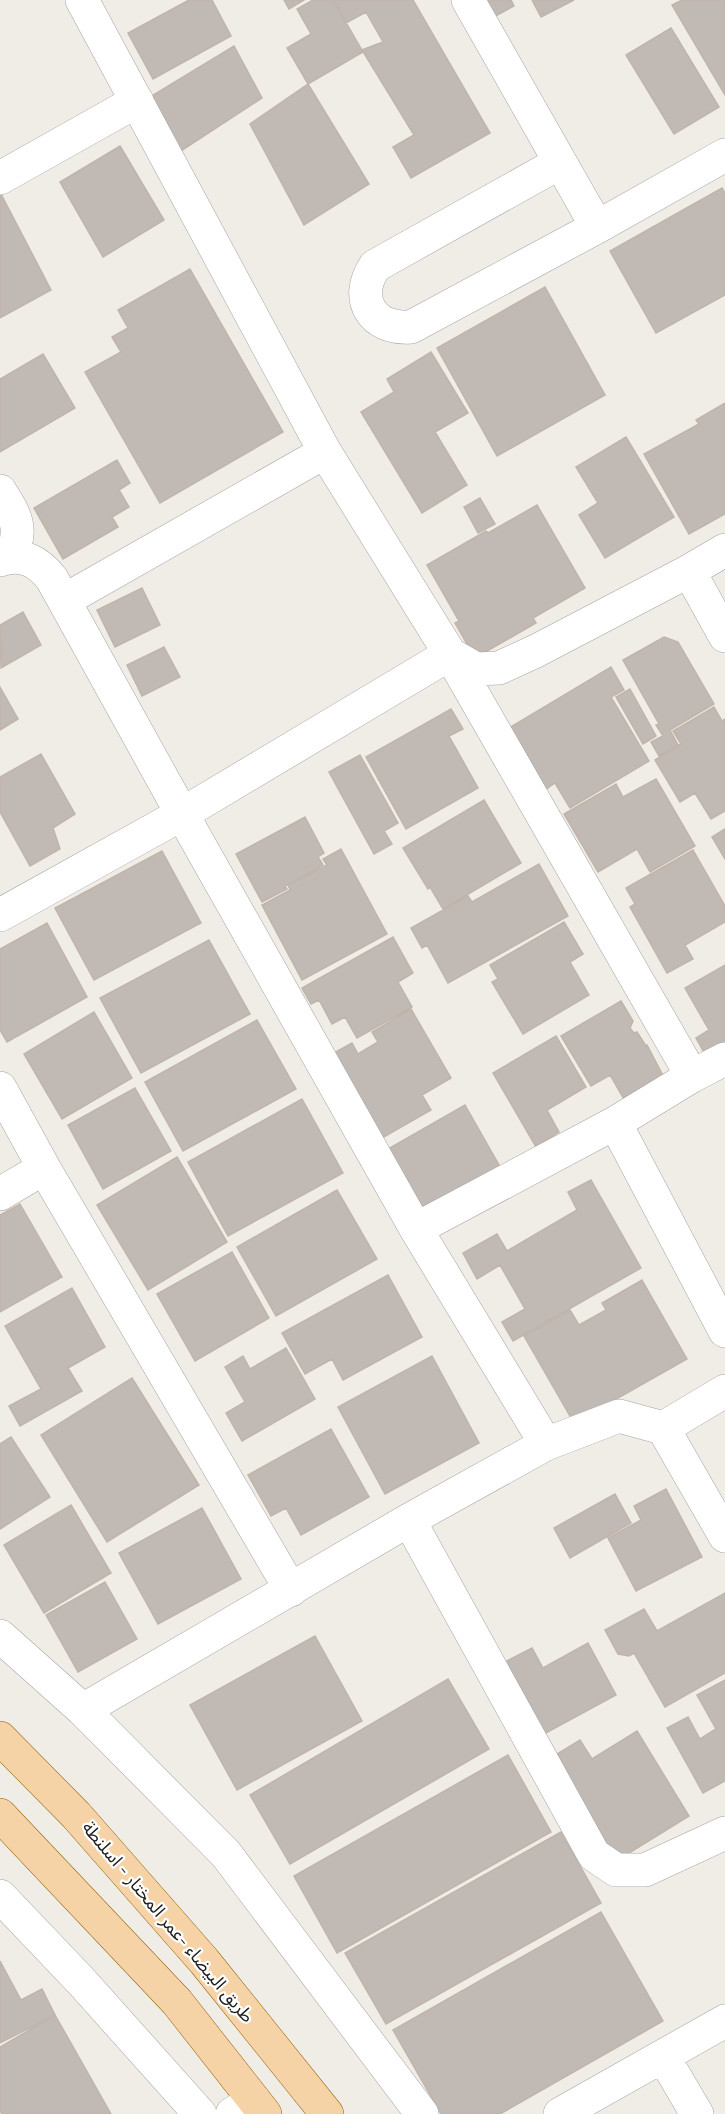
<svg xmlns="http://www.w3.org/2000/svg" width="725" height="2114" viewBox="0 0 725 2114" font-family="Raleway,'Noto Sans Arabic',sans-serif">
  <rect width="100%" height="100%" fill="#f0ede7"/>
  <path fill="#c0b9b4" stroke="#c1b4aa" stroke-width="1.5" d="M189,0H212L231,36L153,79L128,33Z
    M284,0H304L289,9Z
    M313,0H333L363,52L308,84L287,48L311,34L297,9Z
    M333,0H413L490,133L411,178L393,147L414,135L362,50L383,42L366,12L346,23Z
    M487,0H511L514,6L490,19L481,4Z
    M532,0H574L541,17Z
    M682,0H725V95L672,5Z
    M671,28L719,107L674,134L626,55Z
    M234,46L262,98L181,151L150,97Z
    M308,84L369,184L304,225L250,124Z
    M120,146L164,220L103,257L60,182Z
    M722,188L725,193V295L656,333L610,251Z
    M1,194L51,290L0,318V195Z
    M190,269L283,432L160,503L85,372L121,352L112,337L128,328L118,310Z
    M545,287L605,395L497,456L437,348Z
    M431,352L468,413L435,432L467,485L422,513L361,412L394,392L387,379Z
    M43,354L75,408L0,452V379Z
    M725,403V514L689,534L644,454L699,424L696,420Z
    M626,437L674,517L605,558L579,515L598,503L576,467Z
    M117,460L130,483L119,490L129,507L112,517L118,527L63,559L34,508Z
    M480,498L495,524L478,533L464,507Z
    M537,505L585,588L533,618L536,623L475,658L455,623L459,621L427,565L486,531L488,533Z
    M142,588L160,625L115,647L97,610Z
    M23,612L41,645L1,668L0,625Z
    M664,637L678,642L714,704L670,730L678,745L659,756L651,742L663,736L656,725L659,724L623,660Z
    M164,647L180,677L142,696L127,665Z
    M611,667L624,690L611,697L649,761L570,808L555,783L545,790L509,728Z
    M0,687L18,719L0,730Z
    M630,689L656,736L643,744L616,697Z
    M714,707L722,721L725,719V811L711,819L695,793L680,802L655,760L681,744L673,731Z
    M451,709L463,729L449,736L478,788L406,829L366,757Z
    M41,754L75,814L53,828L60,849L30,866L0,812V777Z
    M360,755L398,823L384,831L392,844L374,854L329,772Z
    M656,779L695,846L650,872L637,849L598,872L564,814L616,784L623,797Z
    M484,800L521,863L443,909L430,887L428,889L403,848Z
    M305,817L324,853L318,857L323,865L285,886L287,889L262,902L236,854Z
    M725,829V859L712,837Z
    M341,849L387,934L302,980L262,905L290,890L288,885L327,865L323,859Z
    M693,850L725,906V922L685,945L693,959L667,973L630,907L635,904L626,888Z
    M162,851L201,923L94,980L55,908Z
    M539,864L568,916L448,983L427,945L422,948L411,928L468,896L472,902Z
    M564,922L583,954L570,962L589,995L523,1034L492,982L498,979L490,965Z
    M47,923L87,997L7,1042L0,1030V949Z
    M393,937L413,973L398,982L412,1007L357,1038L345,1017L332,1024L319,1000L311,1004L302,988Z
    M209,940L250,1014L141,1073L100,998Z
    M725,965V1057L711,1065L696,1038L709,1030L685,988Z
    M621,1001L633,1021L630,1028L634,1033L637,1032L646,1046L647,1045L668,1085L629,1108L610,1075L591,1086L561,1036Z
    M411,1009L451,1078L422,1095L431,1110L382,1138L332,1054L352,1043L358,1054L378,1042L372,1032Z
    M94,1012L132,1078L62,1119L24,1054Z
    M257,1020L296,1089L183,1151L145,1082Z
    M556,1036L586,1087L547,1110L559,1132L536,1147L493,1073Z
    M135,1088L171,1151L103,1189L68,1125Z
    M302,1099L343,1173L228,1236L188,1162Z
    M465,1105L503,1172L426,1216L388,1149Z
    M177,1157L227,1242L148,1290L97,1205Z
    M591,1180L641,1268L513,1341L502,1322L525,1309L500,1265L477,1279L463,1253L497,1234L507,1251L577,1210L568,1192Z
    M337,1190L377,1259L276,1316L237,1247Z
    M20,1204L62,1277L0,1312V1215Z
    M232,1252L269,1318L195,1361L157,1294Z
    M388,1275L422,1337L343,1380L332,1359L305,1374L282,1333Z
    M642,1280L687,1359L574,1423L524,1336L570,1310L579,1325L606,1310L602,1303Z
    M72,1288L105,1347L68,1368L82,1391L20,1426L9,1406L41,1389L5,1326Z
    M286,1348L315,1399L242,1441L226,1413L245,1402L225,1367L243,1356L250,1369Z
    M432,1356L479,1443L385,1494L338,1407Z
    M132,1378L199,1485L107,1542L41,1435Z
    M331,1429L369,1497L301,1535L286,1508L271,1516L248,1475Z
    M11,1437L50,1497L0,1529V1444Z
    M666,1489L702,1557L636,1591L608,1538L641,1520L634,1506Z
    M615,1494L631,1523L570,1558L554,1528Z
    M71,1505L111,1573L44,1613L4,1545Z
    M202,1508L241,1579L158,1624L119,1553Z
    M105,1582L137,1639L78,1672L46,1615Z
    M725,1593V1673L665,1707L634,1653L629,1656L618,1654L605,1630L644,1609L657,1631Z
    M315,1636L362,1721L237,1790L190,1705Z
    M588,1643L616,1695L544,1734L505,1662L532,1648L543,1668Z
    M448,1679L489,1749L290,1864L250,1795Z
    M725,1680V1781L703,1793L667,1728L688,1717L700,1739L716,1729L697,1695Z
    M637,1731L689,1816L613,1863L549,1759L580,1740L592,1759Z
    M508,1755L551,1832L337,1953L294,1876Z
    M561,1832L601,1903L386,2024L345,1953Z
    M601,1912L663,2021L500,2114H441L393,2030Z
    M0,1961L21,2000L42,1989L55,2015L0,2043Z
    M55,2015L111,2114H2L0,2111V2047Z"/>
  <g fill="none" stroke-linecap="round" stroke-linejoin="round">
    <defs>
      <path id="minor" d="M82,0L325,452L450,654L692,1076
        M468,0L597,227
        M559,163L375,266C353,299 372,330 411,327L597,227L725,155
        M0,178L137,101
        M0,491C15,515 24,528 11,556
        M0,560C22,552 39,562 52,579L182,814L416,1229L546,1444
        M689,571L725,636
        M65,600L325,452
        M450,654L476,669L499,668L536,651L689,571L725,550
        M0,915L182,814L450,654
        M0,1088L44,1168L291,1590
        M615,1123L725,1331
        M0,1194L44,1168
        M416,1229L615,1123L692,1076L725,1059
        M663,1428L725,1391
        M409,1520L594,1855L616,1870H645L725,1833
        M0,1636L83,1710L226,1854L422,2114
        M83,1710L409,1520L546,1444L619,1416L663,1428L725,1536
        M0,1896L81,1981L200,2114
        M663,2056L697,2114
        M232,2114L254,2100
        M560,2114L725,2021"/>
      <path id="major" d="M0,1738L76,1815L204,1961L327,2114
        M0,1815L177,2002L265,2114"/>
    </defs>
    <use href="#minor" stroke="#a4a4a4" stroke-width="34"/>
    <use href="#major" stroke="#91630b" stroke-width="34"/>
    <use href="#minor" stroke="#fff" stroke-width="33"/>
    <use href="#major" stroke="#f6d3a6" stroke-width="33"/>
  </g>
  <g text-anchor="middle" stroke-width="4.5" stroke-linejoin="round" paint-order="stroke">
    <g font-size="18" fill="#202020" stroke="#fff">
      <text transform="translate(168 1922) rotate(50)" y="6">طريق البيضاء -عمر المختار - اسلنطة</text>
    </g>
  </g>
</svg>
